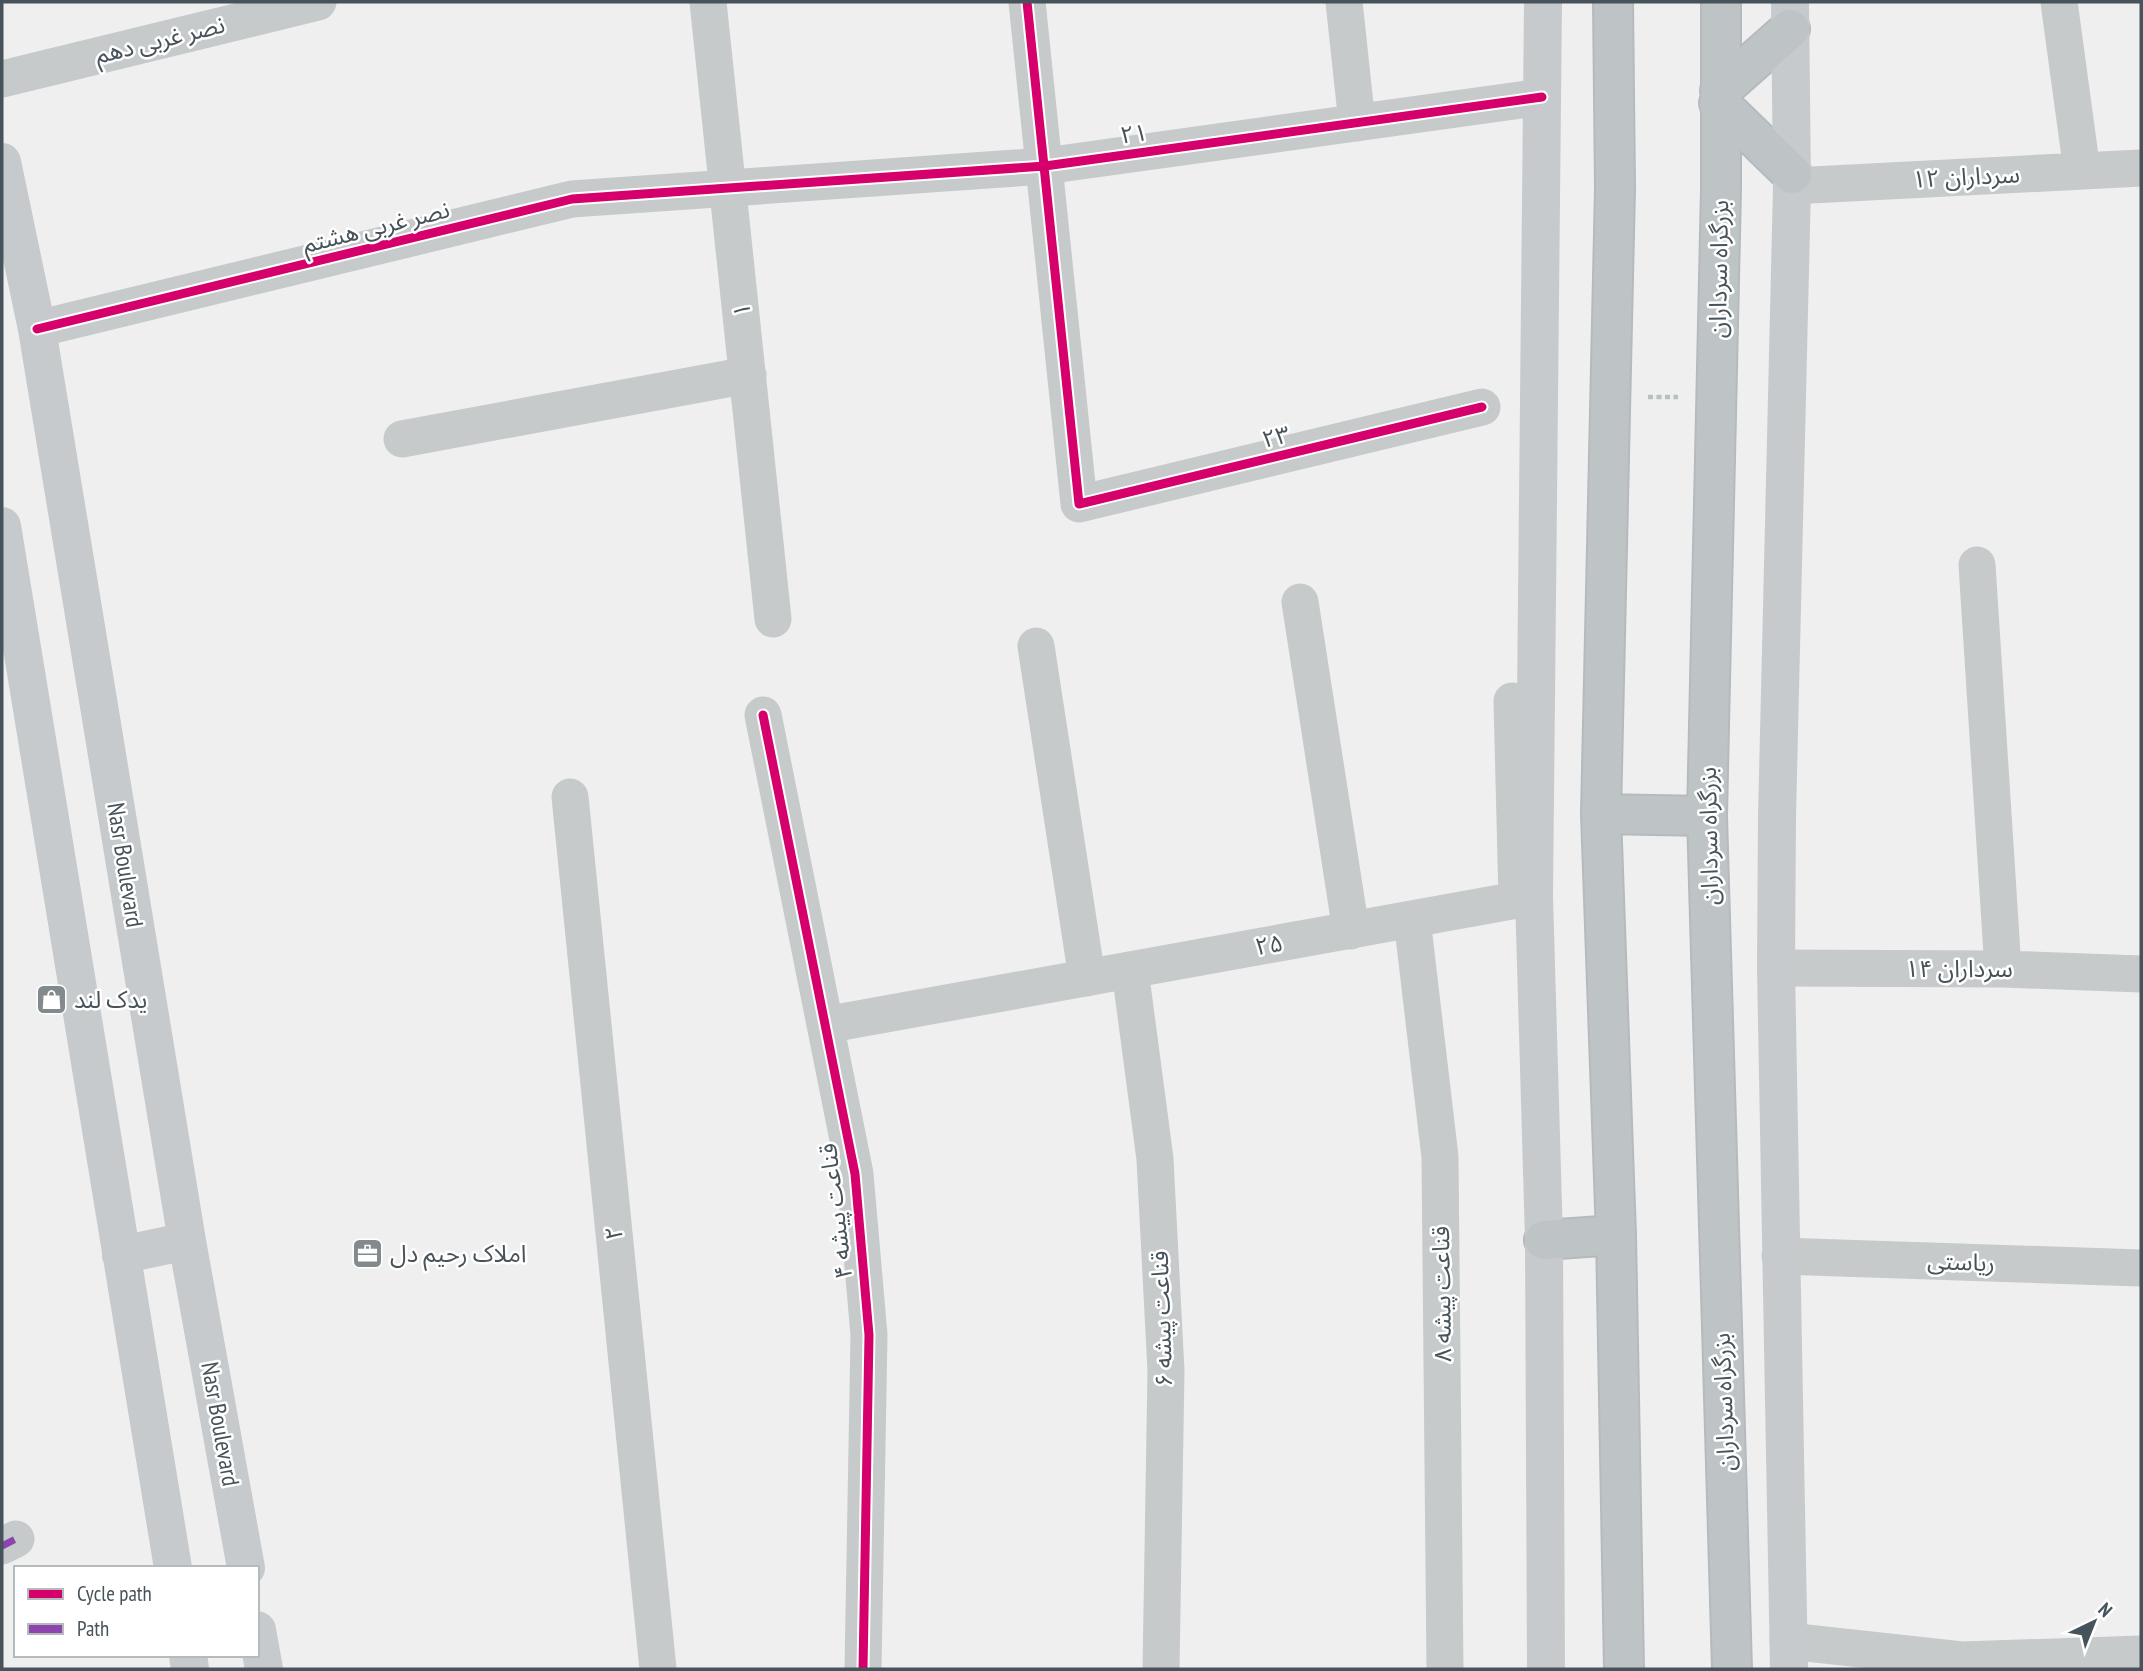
<svg xmlns="http://www.w3.org/2000/svg" width="2143" height="1671" viewBox="0 0 2143 1671" font-family="'PT Sans Narrow','Noto Sans Arabic',sans-serif">
  <rect width="100%" height="100%" fill="#efefef"/>
  <g fill="none" stroke-linecap="round" stroke-linejoin="round">
    <defs>
      <path id="trunk" d="M1613,2L1615,188L1601,814L1616,1235L1624,1669
        M1721,2V190L1707,816L1732,1669
        M1720,91L1790,29
        M1719,103L1792,174
        M1601,814L1707,816
        M1544,1240L1616,1235"/>
    </defs>
    <use href="#trunk" stroke="#b4babe" stroke-width="42"/>
    <path stroke="#b6c2bd" stroke-width="4.5" stroke-dasharray="5 3.5" stroke-linecap="butt" d="M1648,397H1678"/>
    <path stroke="#c6cacb" stroke-width="37" d="M708,2L773,619
      M1027,2L1079,504L1482,407
      M1344,2L1357,123
      M2059,2L2082,171
      M2,79L318,2
      M1792,186L2141,168
      M37,329L572,199L1045,166L1542,97
      M402,439L748,375
      M1977,565L2003,969
      M1300,602L1351,931
      M1036,646L1087,978
      M763,715L855,1174L869,1335L863,1669
      M570,797L658,1669
      M1412,919L1440,1157L1445,1669
      M1776,968L2003,969L2141,974
      M1130,970L1155,1159L1166,1371L1161,1669
      M825,1025L1517,900L1512,701
      M1780,1256L2141,1268
      M2,1546L16,1539
      M1788,1641L1962,1660L2141,1654"/>
    <path stroke="#c7cacc" stroke-width="38" d="M1543,2L1534,896L1544,1240L1546,1669
      M2,162L37,329L187,1241L246,1568
      M2,526L173,1568
      M121,1255L187,1241
      M257,1630L264,1669
      M188,1655L190,1669
      M1789,1669L1776,968L1777,817L1792,186L1790,2"/>
    <use href="#trunk" stroke="#bec4c6" stroke-width="38"/>
    <path stroke="#8e44ad" stroke-width="7" stroke-dasharray="14 7" stroke-linecap="butt" d="M2,1546L16,1539"/>
    <defs>
      <path id="cycleway" d="M1027,2L1079,504L1482,407
        M37,329L572,199L1045,166L1542,97
        M763,715L855,1174L869,1335L863,1669"/>
    </defs>
    <use href="#cycleway" stroke="#fff" stroke-width="13"/>
    <use href="#cycleway" stroke="#d6006c" stroke-width="9"/>
  </g>
  <defs>
    <symbol id="shop-square" viewBox="-11 -11 22 22"><rect x="-9" y="-9" width="18" height="18" rx="4" fill="#828a8e" stroke="#fff"/><path d="M-5-2.5h2.3a2.7 3.5 0 0 1 5.4 0H5L5.5 6h-11ZM-1.5-2.5h3a1.5 2.3 0 0 0-3 0Z" fill="#fff"/></symbol>
    <symbol id="office-square" viewBox="-11 -11 22 22"><rect x="-9" y="-9" width="18" height="18" rx="4" fill="#828a8e" stroke="#fff"/><path d="M-6-3h4V-5.5h4V-3h4V5H-6ZM-1-4.5V-3h2v-1.5ZM-6 0V1H6V0Z" fill="#fff"/></symbol>
  </defs>
  <g fill-rule="evenodd">
    <use href="#shop-square" x="34" y="982" width="35" height="35"/>
    <use href="#office-square" x="350" y="1236" width="35" height="35"/>
  </g>
  <g text-anchor="middle" stroke-width="5" stroke-linejoin="round" paint-order="stroke">
    <g font-size="24" fill="#47535a" stroke="#fff">
      <text transform="translate(160 40) rotate(-14)" y="8">نصر غربی دهم</text>
      <text transform="translate(1134 134) rotate(-8)" y="8">۲۱</text>
      <text transform="translate(1966 177) rotate(-3)" y="8">۱۲ سرداران</text>
      <text transform="translate(376 227) rotate(-14)" y="8">نصر غربی هشتم</text>
      <text transform="translate(1719 269) rotate(-89)" y="8">بزرگراه سرداران</text>
      <text transform="translate(742 310) rotate(-96)" y="8">۱</text>
      <text transform="translate(1276 437) rotate(-14)" y="8">۲۳</text>
      <text transform="translate(1709 836) rotate(-91)" y="8">بزرگراه سرداران</text>
      <text transform="translate(125 865) rotate(81)" y="8">Nasr Boulevard</text>
      <text transform="translate(1269 945) rotate(-10)" y="8">۲۵</text>
      <text x="1959" y="977">۱۴ سرداران</text>
      <text transform="translate(836 1211) rotate(-97)" y="8">قناعت پیشه ۴</text>
      <text transform="translate(614 1233) rotate(-96)" y="8">۲</text>
      <text transform="translate(1961 1262) rotate(2)" y="8">ریاستی</text>
      <text transform="translate(1442 1294) rotate(-91)" y="8">قناعت پیشه ۸</text>
      <text transform="translate(1162 1319) rotate(-92)" y="8">قناعت پیشه ۶</text>
      <text transform="translate(1724 1402) rotate(-92)" y="8">بزرگراه سرداران</text>
      <text transform="translate(220 1424) rotate(80)" y="8">Nasr Boulevard</text>
    </g>
    <g font-size="24" fill="#47535a" stroke="#fff" text-anchor="start">
      <text x="74" y="1008">یدک لند</text>
      <text x="390" y="1262">املاک رحیم دل</text>
    </g>
  </g>
  <rect width="2143" height="1671" fill="none" stroke="#47535a" stroke-width="7"/>
  <rect x="14" y="1566" width="245" height="91" fill="#ffffff" stroke="#b5babd" stroke-width="2"/>
  <rect x="28" y="1589" width="35" height="10" fill="#d6006c" stroke="#b5babd" stroke-width="2"/>
  <text x="77" y="1601" font-size="21" fill="#47535a">Cycle path</text>
  <rect x="28" y="1624" width="35" height="10" fill="#8e44ad" stroke="#b5babd" stroke-width="2"/>
  <text x="77" y="1636" font-size="21" fill="#47535a">Path</text>
  <g transform="translate(2094 1622) rotate(43)" stroke="#ffffff" stroke-width="5" paint-order="stroke">
  <path d="M0-5L12 26L0 18L-12 26Z" fill="#47535a"/>
  <text y="-10" font-size="19" font-weight="bold" text-anchor="middle" fill="#47535a">N</text>
  </g>
</svg>
